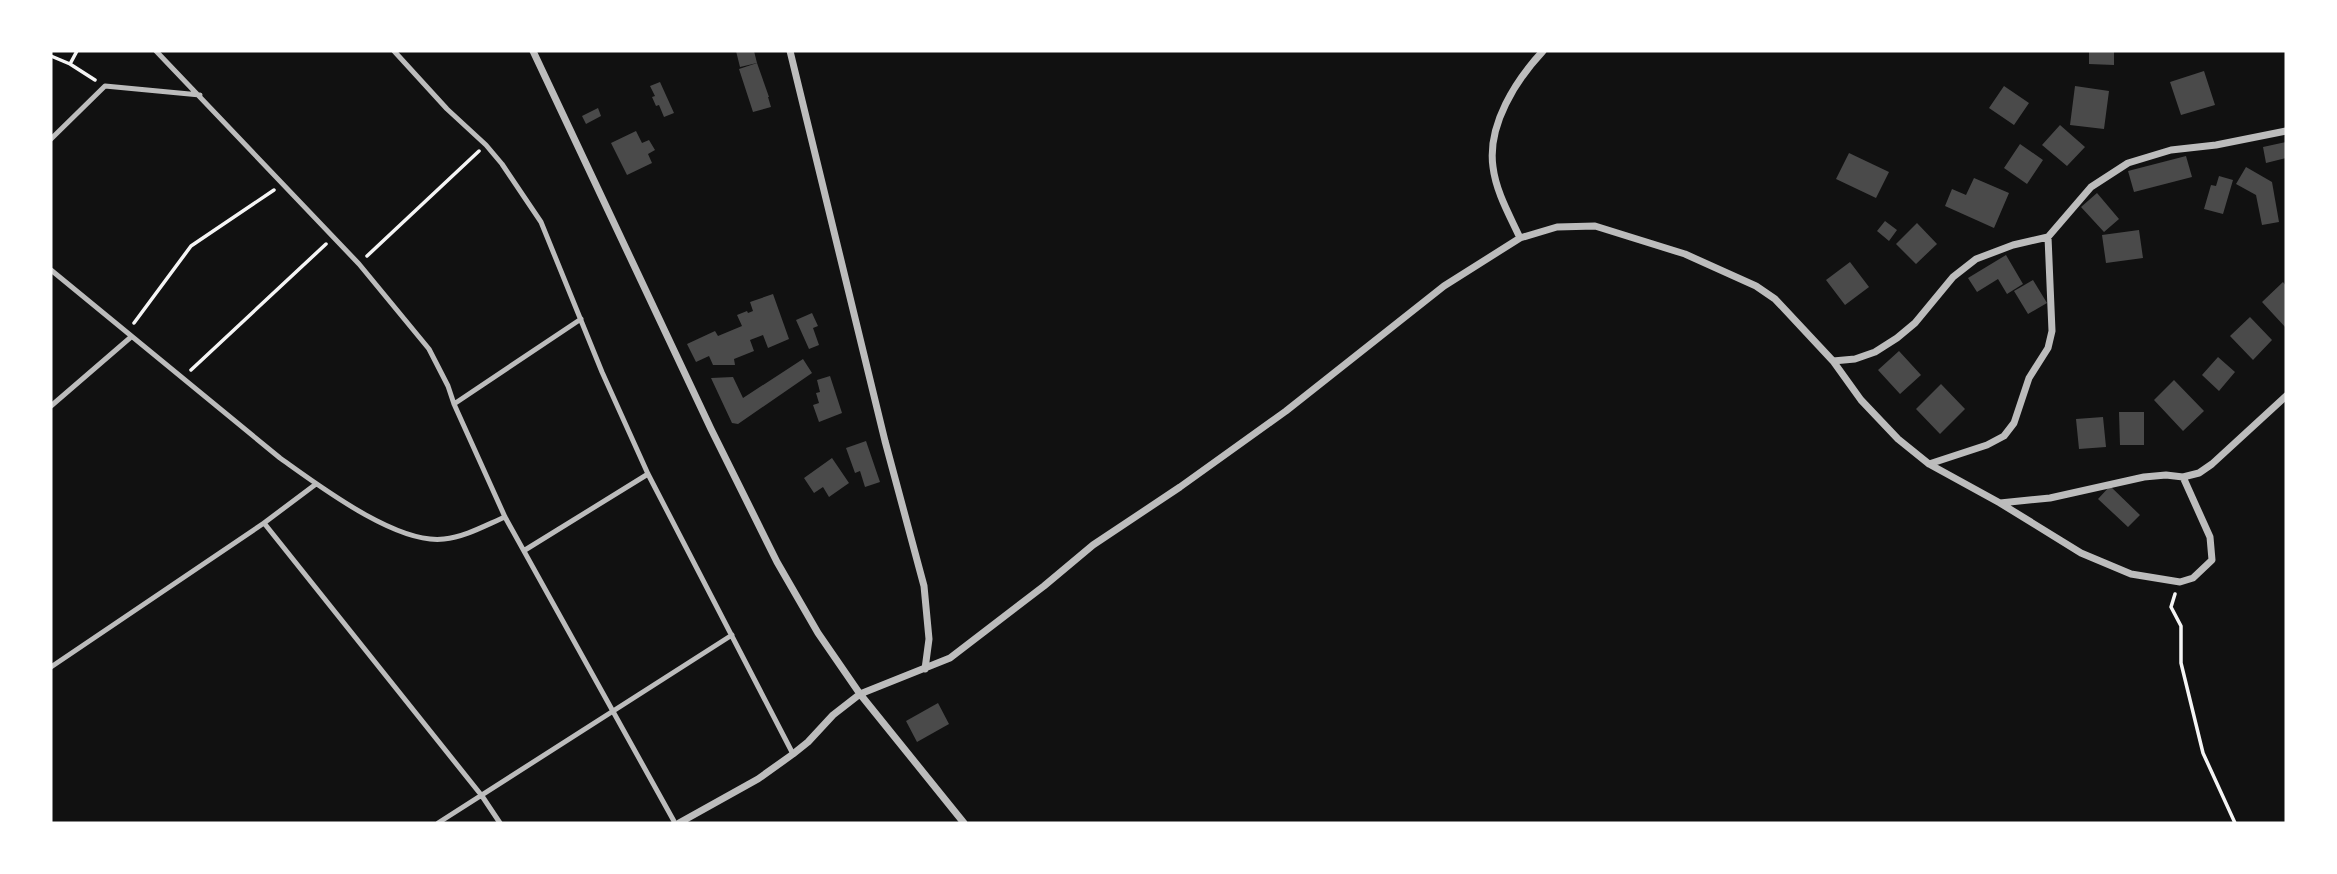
<svg xmlns="http://www.w3.org/2000/svg" width="2337" height="874" viewBox="0 0 2337 874" font-family="'Nunito Sans',sans-serif">
  <rect width="100%" height="100%" fill="#111"/>
  <path fill="#4a4a4a" d="M736,51H754L757,63L740,67Z
    M2089,51H2114V65L2089,64Z
    M757,63L769,97H768L771,107L753,112L739,69Z
    M2204,71L2215,105L2181,115L2170,82Z
    M660,82L674,113L664,117L659,105L656,106L652,97L655,96L650,86Z
    M2004,86L2029,103L2014,125L1989,108Z
    M2075,86L2109,91L2104,129L2070,125Z
    M598,108L601,116L586,124L582,116Z
    M2060,125L2085,147L2067,166L2042,145Z
    M636,131L642,143L649,140L655,150L648,154L652,163L627,175L611,143Z
    M2286,142V158L2266,163L2263,147Z
    M2020,144L2043,160L2027,184L2004,168Z
    M1849,153L1889,172L1876,198L1836,179Z
    M2186,156L2192,177L2134,192L2128,171Z
    M2246,167L2272,182L2279,222L2262,225L2256,195L2236,184Z
    M2219,176L2233,180L2223,214L2204,209L2211,185L2216,186Z
    M1974,178L2009,193L1994,228L1945,206L1952,189L1966,195Z
    M2097,193L2119,219L2104,232L2081,207Z
    M1885,221L1897,230L1889,241L1877,231Z
    M1917,223L1937,244L1916,264L1896,244Z
    M2139,230L2143,258L2106,263L2102,235Z
    M2006,255L2023,284L2007,294L1998,279L1977,292L1968,278Z
    M1850,262L1869,287L1845,305L1826,280Z
    M2033,280L2047,303L2028,314L2014,291Z
    M2283,282L2286,286V328L2262,302Z
    M773,294L789,339L768,348L763,335L750,340L754,351L734,359L735,365H713L709,356L696,362L687,344L715,331L718,336L742,326L737,315L747,311L748,313L753,311L750,302Z
    M812,313L818,326L813,328L819,345L809,349L796,320Z
    M2250,317L2272,340L2253,360L2230,336Z
    M1899,351L1921,375L1900,394L1878,370Z
    M2218,357L2235,372L2219,391L2202,375Z
    M803,359L812,373L738,424L732,423L711,378L733,377L743,398Z
    M830,376L842,413L819,422L813,405L819,403L816,393L820,392L817,380Z
    M2174,380L2204,411L2183,431L2154,400Z
    M1941,384L1965,409L1940,434L1916,409Z
    M2119,412H2144V445H2120Z
    M2103,417L2106,447L2079,449L2076,419Z
    M866,441L880,482L865,487L860,471L855,473L846,448Z
    M832,458L849,483L829,497L823,487L814,493L804,478Z
    M2110,486L2140,515L2128,527L2098,499Z
    M938,703L949,724L917,742L906,721Z"/>
  <g fill="none" stroke-linecap="round" stroke-linejoin="round">
    <path stroke="#f5f5f5" stroke-width="3.5" d="M51,56L70,64L95,80
      M70,64L77,51
      M367,256L479,151
      M134,323L191,246L274,190
      M191,370L326,244
      M2175,594L2171,607L2181,626V663L2203,753L2235,823"/>
    <path stroke="#bcbcbc" stroke-width="5" d="M156,51L359,264L429,349L448,386L454,404L505,517L675,823
      M394,51L447,109L486,145L502,164L541,222L602,372L648,474L793,754
      M51,139L105,86L200,95
      M51,270L280,458C318,485 397,545 444,539C465,537 486,525 505,517
      M454,404L581,319
      M51,406L131,337
      M264,523L482,796L500,823
      M525,550L648,474
      M51,667L264,523L316,484
      M438,823L732,635"/>
    <path stroke="#bcbcbc" stroke-width="7" d="M533,51L711,429L777,562L818,633L860,694L964,823
      M790,51L885,441L924,586L929,639L925,669
      M1520,238C1510,216 1496,192 1493,167C1487,125 1516,80 1543,51
      M1833,361L1861,400L1898,439L1929,464L2000,503L2050,498L2144,477L2166,475L2183,477L2199,473L2212,464L2286,396
      M1929,464L1987,445L2004,436L2014,423L2029,378L2048,348L2052,331L2048,237
      M2000,503L2081,553L2131,574L2180,582L2193,578L2212,560L2210,537L2183,477
      M679,823L758,779L793,754L808,742L833,715L860,694L950,658L1044,586L1093,545L1180,487L1286,411L1444,286L1520,238L1557,227L1595,226L1685,254L1756,286L1775,299L1833,361L1855,359L1875,352L1897,338L1915,323L1953,277L1976,259L2013,245L2048,237L2091,187L2128,163L2171,150L2216,145L2286,131"/>
  </g>
  <rect width="2337" height="874" fill="none" stroke="#ffffff" stroke-width="105"/>
</svg>
